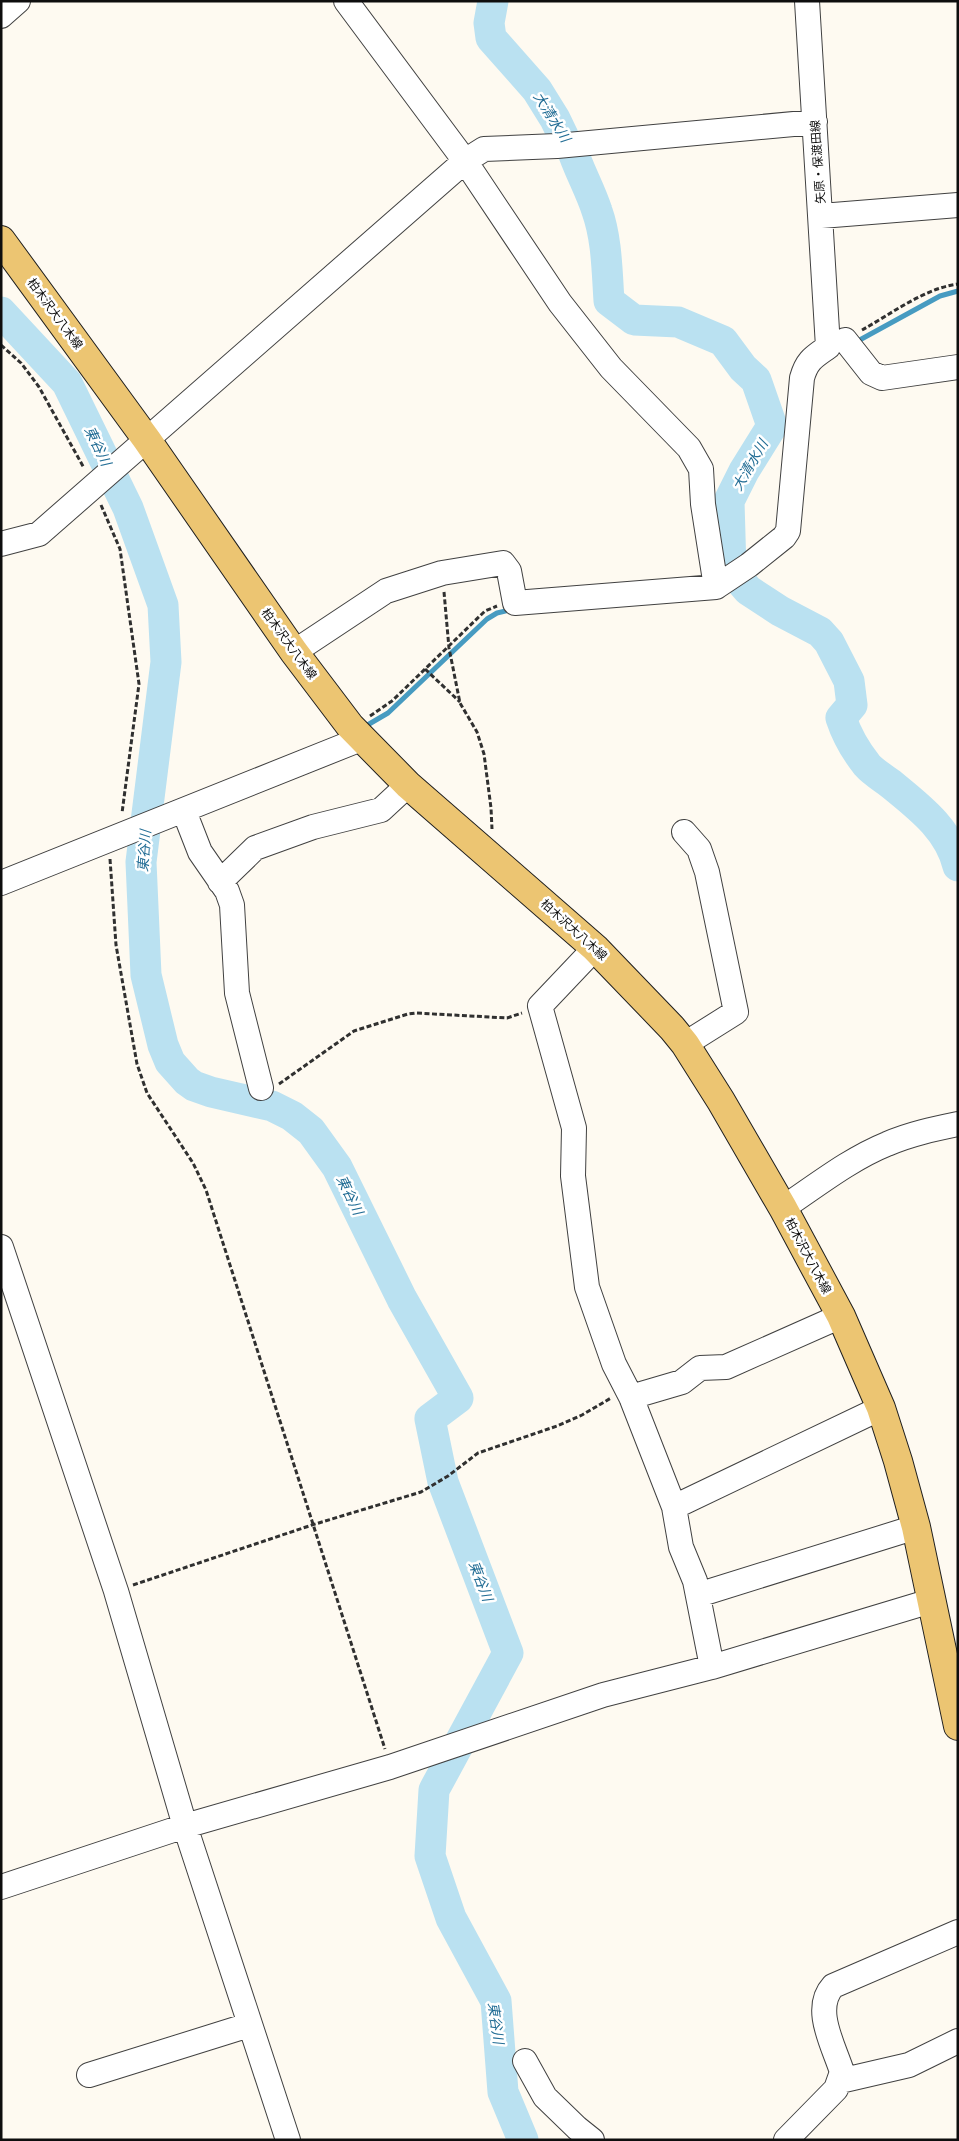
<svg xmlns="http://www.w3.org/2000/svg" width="959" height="2141" viewBox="0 0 959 2141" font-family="'Times New Roman','Noto Sans JP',serif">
  <rect width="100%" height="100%" fill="#fefaf1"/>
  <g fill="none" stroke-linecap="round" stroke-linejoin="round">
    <path stroke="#479bc1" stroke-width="5" d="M856,342L940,296L958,291
      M364,727L388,713L487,619L497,613L510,610"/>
    <path stroke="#bae1f1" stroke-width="31" d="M493,1L489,23L491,38L537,90L555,119L567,144L571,146C578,169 590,189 597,211C607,239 607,272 609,301L634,320L678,322L723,341L743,368L756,380L772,426L744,471L729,501L731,570L748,590L780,611L820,632L829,642L849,681L852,705L841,718C847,736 855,750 867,765C873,772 883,778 891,784C919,807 949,829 958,866
      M1,312L67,383L128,508L163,605L166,662L141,862L146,975L163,1045L170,1062L187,1081L194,1086L211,1092L272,1106L292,1116L311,1131L337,1167L402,1299L458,1398L430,1419L443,1482L508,1653L434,1790L430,1856L451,1918L496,2001L503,2092L523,2140"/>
    <defs>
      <path id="minor" d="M346,1L465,161L560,303L611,368L689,448L701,469L703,504L716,587
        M1,16L18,1
        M821,216L958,205
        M845,340L871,373L882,378L958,367
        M1,544L39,534L465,161L484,149L557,146L815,122
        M294,652L386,591L442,573L503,563L509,571L515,603L716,587L749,565L784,537L788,531L802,378C807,360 814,357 828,347L807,1
        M184,811L200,852L227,891L232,905L237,993L261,1088
        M684,832L699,849L707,872L736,1012L685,1044
        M220,882L255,848L313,827L381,810L408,785
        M1,883L361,739
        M595,948L540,1006L574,1128L573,1176L587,1287L614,1364L631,1397L674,1507L681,1547L695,1581L712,1667
        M783,1208C816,1186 850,1159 887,1144C910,1134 934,1129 958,1124
        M1,1247L116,1591L185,1826L288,2140
        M631,1397L682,1382L700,1368L726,1367L841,1316
        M674,1507L881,1408
        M698,1595L916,1527
        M1,1887L185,1826L390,1767L603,1695L712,1667L931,1601
        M525,2061L545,2097L577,2128L592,2140
        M89,2075L249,2025
        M840,2081L909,2065L958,2041
        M786,2140L836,2089L842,2072C834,2046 812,2009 833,1986L958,1932"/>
      <path id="major" d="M1,240L147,440L294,652L350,726L408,785L595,948L672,1028L685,1044L721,1101L783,1208L841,1316L881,1408L898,1461L916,1527L958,1726"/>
    </defs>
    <use href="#minor" stroke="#414141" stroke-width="26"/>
    <use href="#major" stroke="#1f1f1f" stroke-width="30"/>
    <path stroke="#303030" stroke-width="3" stroke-dasharray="5 2.5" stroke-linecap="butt" d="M862,330C891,314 925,288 958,284
      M1,345L21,363L39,387L84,468
      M101,505L120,549L139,684L122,813
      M444,592L449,648L460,703L477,732L484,754L491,808L492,829
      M425,669L460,702
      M370,716L392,701L485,611L497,606
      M110,859L116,945L137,1064L147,1093L193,1163L206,1190L385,1749
      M279,1084L354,1031L408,1014L416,1013L507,1018L522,1013
      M133,1585L312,1525L421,1492L448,1476L478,1453L557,1426L582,1415L611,1398"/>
    <use href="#minor" stroke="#fff" stroke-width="24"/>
    <use href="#major" stroke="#ecc572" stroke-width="28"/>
  </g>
  <g text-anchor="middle" stroke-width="5" stroke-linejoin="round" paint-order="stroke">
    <g font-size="12" fill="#0e0e0e" stroke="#fff">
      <text transform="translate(818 162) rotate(-94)" y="4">矢原・保渡田線</text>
      <text transform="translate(55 314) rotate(54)" y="4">柏木沢大八木線</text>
      <text transform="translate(289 644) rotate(54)" y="4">柏木沢大八木線</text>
      <text transform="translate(574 930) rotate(42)" y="4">柏木沢大八木線</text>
      <text transform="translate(808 1256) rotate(62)" y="4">柏木沢大八木線</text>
    </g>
    <g font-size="14" font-style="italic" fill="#226d95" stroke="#fff">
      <text transform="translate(552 117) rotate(58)" y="5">大清水川</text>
      <text transform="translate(98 446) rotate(64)" y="5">東谷川</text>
      <text transform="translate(750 465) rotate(-60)" y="5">大清水川</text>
      <text transform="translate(144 851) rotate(-86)" y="5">東谷川</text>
      <text transform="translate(350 1195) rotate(64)" y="5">東谷川</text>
      <text transform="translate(481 1581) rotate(69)" y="5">東谷川</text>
      <text transform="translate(496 2023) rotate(82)" y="5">東谷川</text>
    </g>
  </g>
  <rect width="959" height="2141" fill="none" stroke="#0e0e0e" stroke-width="5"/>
</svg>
